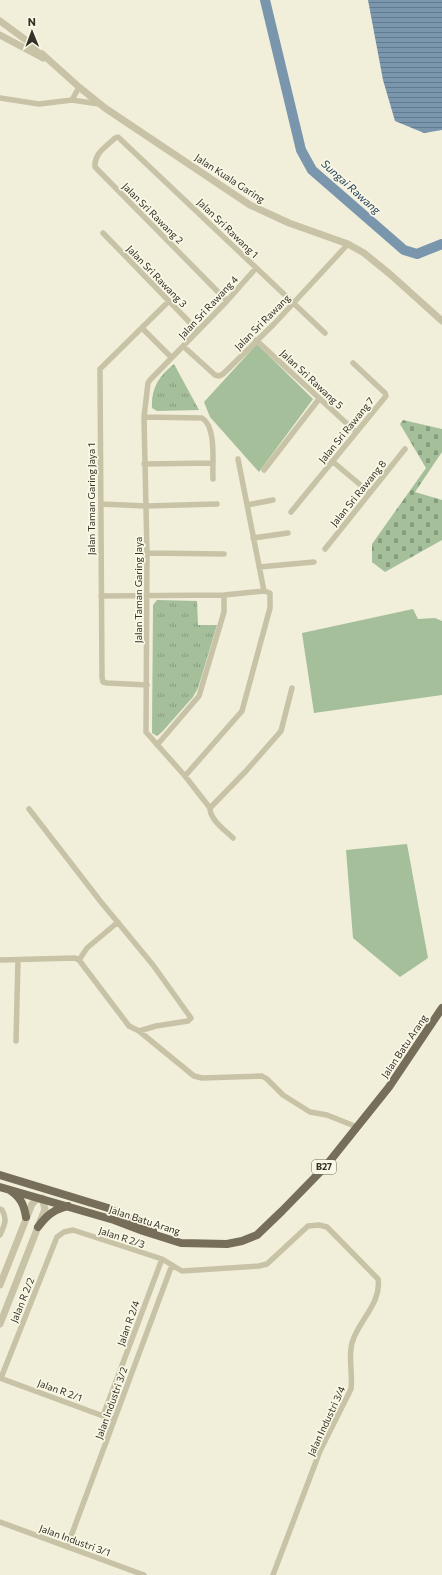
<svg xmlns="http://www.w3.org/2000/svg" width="442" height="1575" viewBox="0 0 442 1575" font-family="Commissioner,sans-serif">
  <defs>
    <pattern id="cemetery-stones" width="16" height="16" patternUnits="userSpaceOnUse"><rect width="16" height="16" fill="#a4bf9a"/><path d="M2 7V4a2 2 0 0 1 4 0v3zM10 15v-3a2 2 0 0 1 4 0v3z" fill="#869c7e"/></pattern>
    <pattern id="park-tufts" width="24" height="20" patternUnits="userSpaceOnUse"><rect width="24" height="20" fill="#a4bf9a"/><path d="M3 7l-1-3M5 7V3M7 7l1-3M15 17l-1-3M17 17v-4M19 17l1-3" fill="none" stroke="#869c7e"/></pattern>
    <pattern id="water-rules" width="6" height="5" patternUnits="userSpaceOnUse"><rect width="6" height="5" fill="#7996ad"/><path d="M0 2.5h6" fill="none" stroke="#647b8d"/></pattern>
  </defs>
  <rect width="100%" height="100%" fill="#f1efd9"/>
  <path fill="#a4bf9a" d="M257,344L313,399L259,472L210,417L204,402Z
    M413,609L418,619L435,618L442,621V695L314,713L302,633Z
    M407,844L428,958L400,977L353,938L346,850Z"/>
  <path fill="url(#cemetery-stones)" d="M403,420L442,429V452L415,492L442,500V540L385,572L372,562V544L426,468L400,424Z"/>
  <path fill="url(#park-tufts)" d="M174,364L199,410L157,411L152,408C151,388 159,376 174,364Z
    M157,600L197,601L198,625H217L198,688L193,697L162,732L157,736L152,733L153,605Z"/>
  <path fill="url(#water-rules)" d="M368,0H442V130L424,133L395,121L383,80Z"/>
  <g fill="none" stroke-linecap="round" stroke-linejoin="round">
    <path stroke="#7996ad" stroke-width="10" d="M265,0L301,150L312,170L404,250L417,254L442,244"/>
    <path stroke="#c8c3a6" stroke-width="5.5" d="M0,98L39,104L72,100L99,104
      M72,100L79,87
      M103,233L198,331
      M227,301L95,167C94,153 106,147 115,138L118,137L325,333
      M142,328L171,357
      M256,340L356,432
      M183,346L215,375L219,376L223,374L275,323L348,244
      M144,417L202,418C217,427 212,464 213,479
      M238,459L264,591
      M332,461L370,493
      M144,464L212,463
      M264,470L319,399
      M101,504L146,506L217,504
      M247,505L273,500
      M291,512L386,396L385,393L353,363
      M253,538L288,533
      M325,549L405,449
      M147,553L224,554
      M259,567L314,562
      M101,596L224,595L264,591L270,593V608L242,711L185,776
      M147,685L107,683L103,682L102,677L100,369L169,301
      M157,745L199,696L224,612V595
      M210,808L246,771L281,731L292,688
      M29,809L101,902L153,965L191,1018L188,1021L156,1026L139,1031
      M233,838C225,830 210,820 210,808L185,776L146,732L147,553L144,417L148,383L150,380L227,301L256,268
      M0,960L75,958L79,960L129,1026L139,1031L194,1076L202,1078L262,1076L267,1079L283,1095L310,1112L327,1115L357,1127
      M79,960L87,948L118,922
      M16,1041L18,960
      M0,1209L2,1210C8,1220 4,1226 0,1235
      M0,1378L114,1420
      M1,1378L57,1237L64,1232L73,1230L162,1259L182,1271L259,1266L267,1264L308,1226L319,1225L327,1227L378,1279C382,1303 358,1321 352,1343C348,1358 353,1374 351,1389L320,1451L273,1575
      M103,1416L162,1259
      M0,1522L144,1575
      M67,1547L172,1265"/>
    <path stroke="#c8c3a6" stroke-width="7" d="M0,21L30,43L79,87L105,108L250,205L289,223L348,244L364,253L391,275L442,321
      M0,35L43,58
      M0,1285L32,1204L36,1200L42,1198L45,1209L0,1324"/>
    <path stroke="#766e58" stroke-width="8" d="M0,1175L108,1208L145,1226L153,1231
      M0,1187L114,1220L143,1231L181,1243L227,1244L242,1241L257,1235L282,1211L325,1167L389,1087L442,1008
      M11,1191C21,1198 24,1205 26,1217
      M38,1227C46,1216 54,1209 68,1206"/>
  </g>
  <g text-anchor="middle" stroke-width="3.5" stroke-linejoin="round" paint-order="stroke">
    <rect fill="#f9f7e5" stroke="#6f6c60" stroke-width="1" x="312" y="1160" width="24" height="14" rx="3"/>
    <g font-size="9" font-weight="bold" fill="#343027">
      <text x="324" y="1170">B27</text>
    </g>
    <g font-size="10" fill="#343027" stroke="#f9f7e5">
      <text transform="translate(230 178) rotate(33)" y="4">Jalan Kuala Garing</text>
      <text transform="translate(153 213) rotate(45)" y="4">Jalan Sri Rawang 2</text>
      <text transform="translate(228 228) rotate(44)" y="4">Jalan Sri Rawang 1</text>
      <text transform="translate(157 276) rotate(46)" y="4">Jalan Sri Rawang 3</text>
      <text transform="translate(208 307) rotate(-47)" y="4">Jalan Sri Rawang 4</text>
      <text transform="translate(262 322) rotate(-45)" y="4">Jalan Sri Rawang</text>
      <text transform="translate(312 379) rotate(43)" y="4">Jalan Sri Rawang 5</text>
      <text transform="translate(346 430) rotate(-51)" y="4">Jalan Sri Rawang 7</text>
      <text transform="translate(358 493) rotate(-51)" y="4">Jalan Sri Rawang 8</text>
      <text transform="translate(91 499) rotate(-90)" y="4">Jalan Taman Garing Jaya 1</text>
      <text transform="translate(138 590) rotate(-90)" y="4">Jalan Taman Garing Jaya</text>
      <text transform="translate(404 1046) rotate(-56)" y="4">Jalan Batu Arang</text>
      <text transform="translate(145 1220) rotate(18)" y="4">Jalan Batu Arang</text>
      <text transform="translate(122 1237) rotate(18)" y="4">Jalan R 2/3</text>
      <text transform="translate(22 1300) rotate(-68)" y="4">Jalan R 2/2</text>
      <text transform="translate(128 1323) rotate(-70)" y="4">Jalan R 2/4</text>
      <text transform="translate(60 1390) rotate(20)" y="4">Jalan R 2/1</text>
      <text transform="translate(111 1403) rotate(-70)" y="4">Jalan Industri 3/2</text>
      <text transform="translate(326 1421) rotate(-65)" y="4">Jalan Industri 3/4</text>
      <text transform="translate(75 1540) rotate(20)" y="4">Jalan Industri 3/1</text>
    </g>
    <g font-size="11" font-style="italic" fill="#1d3b55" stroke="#f9f7e5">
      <text transform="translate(351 187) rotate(42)" y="4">Sungai Rawang</text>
    </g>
  </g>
  <g transform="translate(32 32) rotate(359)" stroke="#f9f7e5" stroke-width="3" paint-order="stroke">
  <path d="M0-3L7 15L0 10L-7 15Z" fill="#343027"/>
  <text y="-6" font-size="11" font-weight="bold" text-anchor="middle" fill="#343027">N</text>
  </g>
</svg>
